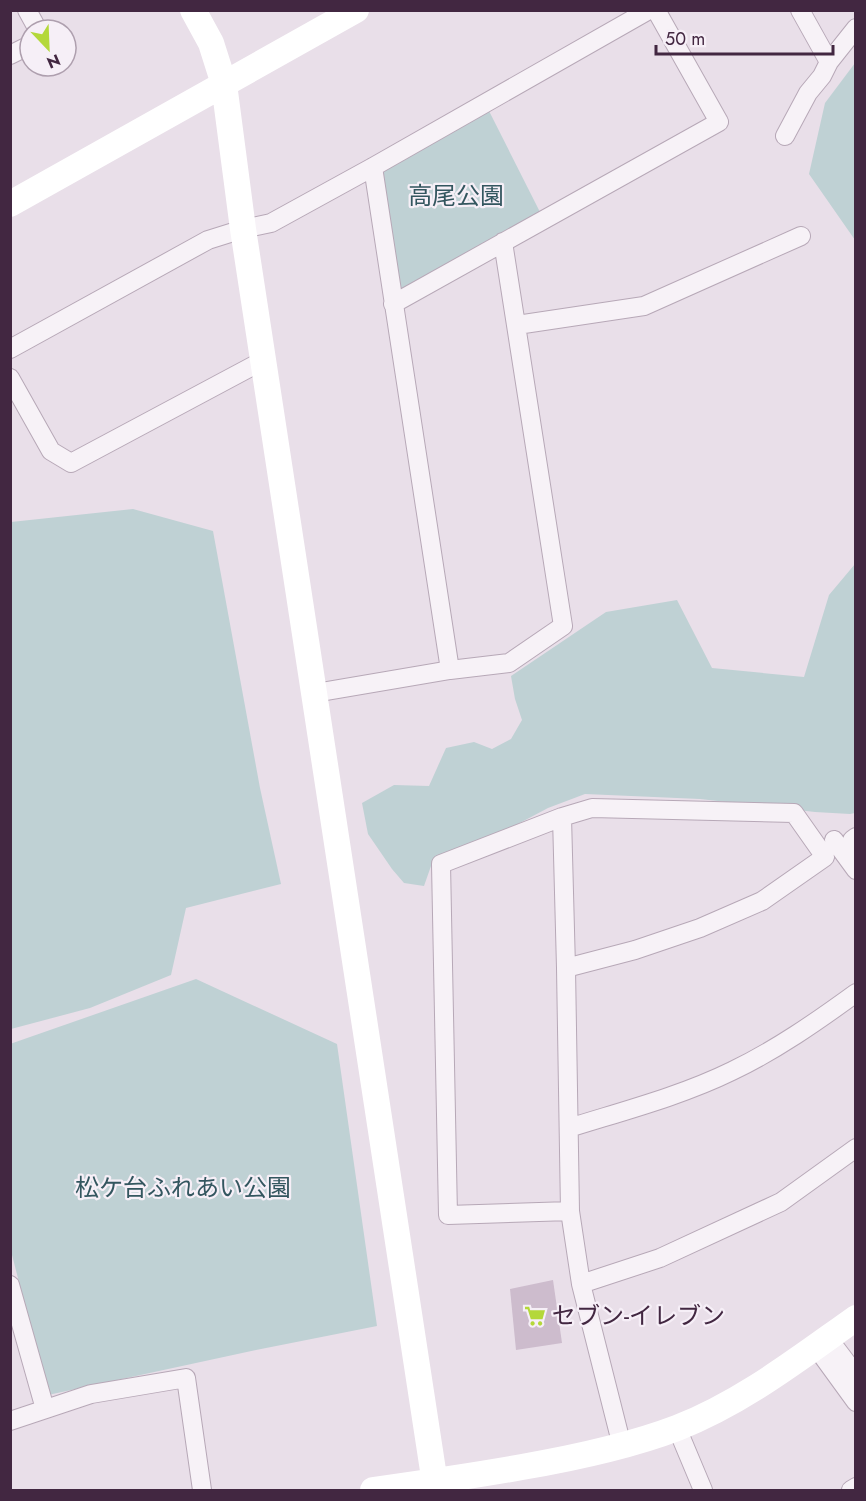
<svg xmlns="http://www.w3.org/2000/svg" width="866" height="1501" viewBox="0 0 866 1501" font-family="Jost,'Noto Sans JP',sans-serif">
  <rect width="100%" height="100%" fill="#e9dfe9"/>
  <path fill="#bfd1d4" d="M855,63V240L809,174L825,103Z
    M488,109L542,216L396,299L378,171Z
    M133,509L213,531L260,788L281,884L186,908L171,975L90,1008L11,1029V522Z
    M855,564V813L850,814L815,812L700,799L585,794L548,808L501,833L446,853L431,866L424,886L404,883L392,869L368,834L362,803L394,785L429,786L446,748L474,742L492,749L511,739L522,720L515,699L511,676L606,612L677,600L712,668L804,677L829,595Z
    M196,979L337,1044L377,1326L256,1350L48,1395L11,1251L10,1044Z"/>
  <path fill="#cdbccd" d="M553,1280L562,1343L516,1350L510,1289Z"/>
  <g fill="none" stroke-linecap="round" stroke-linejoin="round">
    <defs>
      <path id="street" d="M27,10L38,30
        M800,10L829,62
        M10,55L30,45
        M785,136L808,93L822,76L829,62L856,28
        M373,167L450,670
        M393,304L719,122L656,10
        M517,325L644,306L801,236
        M10,349L208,240L243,229L271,223L373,167L649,10
        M10,378L51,451L71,463L264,360
        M315,693L450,670L509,663L563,626L503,242
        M562,817L566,968L570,1211L581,1284L622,1446
        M856,837L852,840L856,844
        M834,840L856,870
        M566,968L635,950L700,928L762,901L825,857L794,813L592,808L562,817L441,864L448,1215L570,1211
        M569,1128C623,1111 681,1096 732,1071C776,1050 816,1022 856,993
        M581,1284L660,1258L781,1202L856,1148
        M10,1285L45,1409
        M828,1338L856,1375
        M816,1347L856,1402
        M10,1421L91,1394L186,1378L202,1490
        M677,1428L703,1490
        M851,1490L856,1487"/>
    </defs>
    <use href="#street" stroke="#b7a8b7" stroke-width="20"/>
    <use href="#street" stroke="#f7f2f7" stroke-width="18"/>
    <path stroke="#fff" stroke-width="26" d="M193,10L211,43L224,84L243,229L436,1490
      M10,204L356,10
      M373,1490C423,1483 472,1476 522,1467C574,1458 627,1447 677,1428C743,1402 798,1359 856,1318"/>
  </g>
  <defs>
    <symbol id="supermarket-bare" viewBox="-9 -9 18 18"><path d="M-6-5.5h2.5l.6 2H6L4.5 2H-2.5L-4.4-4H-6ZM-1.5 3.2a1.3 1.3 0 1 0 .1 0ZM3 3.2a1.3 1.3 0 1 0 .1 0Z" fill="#b4d83a" stroke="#f6eff7" stroke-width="2.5" paint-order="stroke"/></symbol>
  </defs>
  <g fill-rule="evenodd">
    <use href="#supermarket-bare" x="520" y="1301" width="30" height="30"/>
  </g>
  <g text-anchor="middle" stroke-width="4.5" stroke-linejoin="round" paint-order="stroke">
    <g font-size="24" fill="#33565f" stroke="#f6eff7">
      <text x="456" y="204">高尾公園</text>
      <text x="183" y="1196">松ケ台ふれあい公園</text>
    </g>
    <g font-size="24" fill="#422741" stroke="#f6eff7" text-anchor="start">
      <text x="552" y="1324">セブン-イレブン</text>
    </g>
  </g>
  <rect width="866" height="1501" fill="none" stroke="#422741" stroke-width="24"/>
  <g transform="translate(48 48) rotate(157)"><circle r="28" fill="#f6eff7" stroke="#ae9fae" stroke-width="1.5"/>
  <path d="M0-4.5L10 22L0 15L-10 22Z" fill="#b4d83a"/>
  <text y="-9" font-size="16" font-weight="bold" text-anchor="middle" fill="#422741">N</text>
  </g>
  <path d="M656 45v9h177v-9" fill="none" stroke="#422741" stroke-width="3"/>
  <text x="665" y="45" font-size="18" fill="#422741" stroke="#f6eff7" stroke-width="4.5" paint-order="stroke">50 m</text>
</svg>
